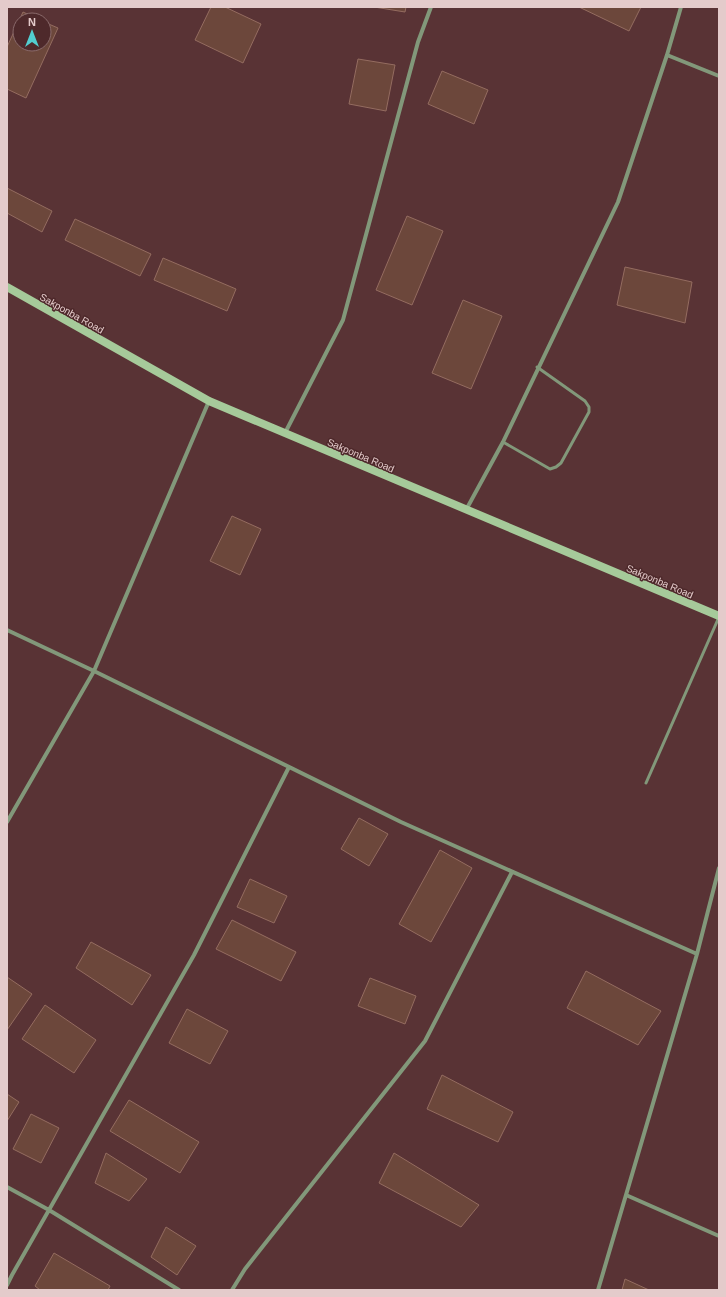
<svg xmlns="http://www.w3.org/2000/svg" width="726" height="1297" viewBox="0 0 726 1297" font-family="Arial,sans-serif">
  <rect width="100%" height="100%" fill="#593335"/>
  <path fill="#6c473b" stroke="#946c60" d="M211,7H225L261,24L243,63L195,40Z
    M374,7H406L405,12Z
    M579,7H641L629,31Z
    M23,12L40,20H20V44H44V22L58,28L26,98L7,89V47Z
    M358,59L395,65L386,111L349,104Z
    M442,71L488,90L474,124L428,104Z
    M7,188L52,211L42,232L7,213Z
    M407,216L443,231L412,305L376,290Z
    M75,219L151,254L140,276L65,240Z
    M163,258L236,289L227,311L154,280Z
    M625,267L692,282L685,323L617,305Z
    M463,300L502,316L471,389L432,373Z
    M232,516L261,529L240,575L210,561Z
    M359,818L388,834L369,866L341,849Z
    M440,850L472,868L431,942L399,924Z
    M250,879L287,896L274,923L237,907Z
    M232,920L296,952L281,981L216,949Z
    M91,942L151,975L132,1005L76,968Z
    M586,971L661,1011L638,1045L567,1008Z
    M7,977L32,994L7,1030Z
    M370,978L416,996L405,1024L358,1006Z
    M45,1005L96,1040L74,1073L22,1039Z
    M187,1009L228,1031L210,1064L169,1043Z
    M442,1075L513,1112L498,1142L427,1109Z
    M7,1094L19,1102L7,1121Z
    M129,1100L199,1142L180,1173L110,1131Z
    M31,1114L59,1128L41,1163L13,1149Z
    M106,1153L147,1179L129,1201L95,1183Z
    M394,1153L479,1205L461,1227L379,1183Z
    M166,1227L196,1246L177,1275L151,1257Z
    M54,1253L110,1286L108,1290H40L35,1286Z
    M625,1279L649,1290H622Z"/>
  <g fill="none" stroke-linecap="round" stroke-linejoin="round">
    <path stroke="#82987a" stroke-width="3" d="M503,442L550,469L556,467L561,463L589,412V407L585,401L537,367
      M646,783L719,617"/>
    <path stroke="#82987a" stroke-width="4" d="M667,55L719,76
      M285,433L343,320L418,42L431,7
      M466,510L503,442L618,202L667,55L681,7
      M7,630L94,671L401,822L697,954
      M7,822L94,671L209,401
      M7,1187L49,1210L179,1290
      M626,1195L719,1236
      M7,1285L12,1275L194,955L289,767
      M232,1290L245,1269L425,1041L512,872
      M598,1290L697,954L719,868"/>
    <path stroke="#a6ca9a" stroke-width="8" d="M7,287L209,401L719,616"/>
  </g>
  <g text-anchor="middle" stroke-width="3" stroke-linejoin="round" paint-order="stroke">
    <g font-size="10" fill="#e4cbcb" stroke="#4e292b">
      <text transform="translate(72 313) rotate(29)" y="4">Sakponba Road</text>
      <text transform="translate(361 455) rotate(23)" y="4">Sakponba Road</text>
      <text transform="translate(660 581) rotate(23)" y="4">Sakponba Road</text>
    </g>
  </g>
  <rect width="726" height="1297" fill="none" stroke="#e4cbcb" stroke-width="16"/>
  <g transform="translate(32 32)"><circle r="19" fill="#4e292b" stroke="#8a6a6b"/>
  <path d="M0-3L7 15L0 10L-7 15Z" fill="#52cdd0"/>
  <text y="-6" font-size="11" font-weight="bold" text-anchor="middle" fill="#e4cbcb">N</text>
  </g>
</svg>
